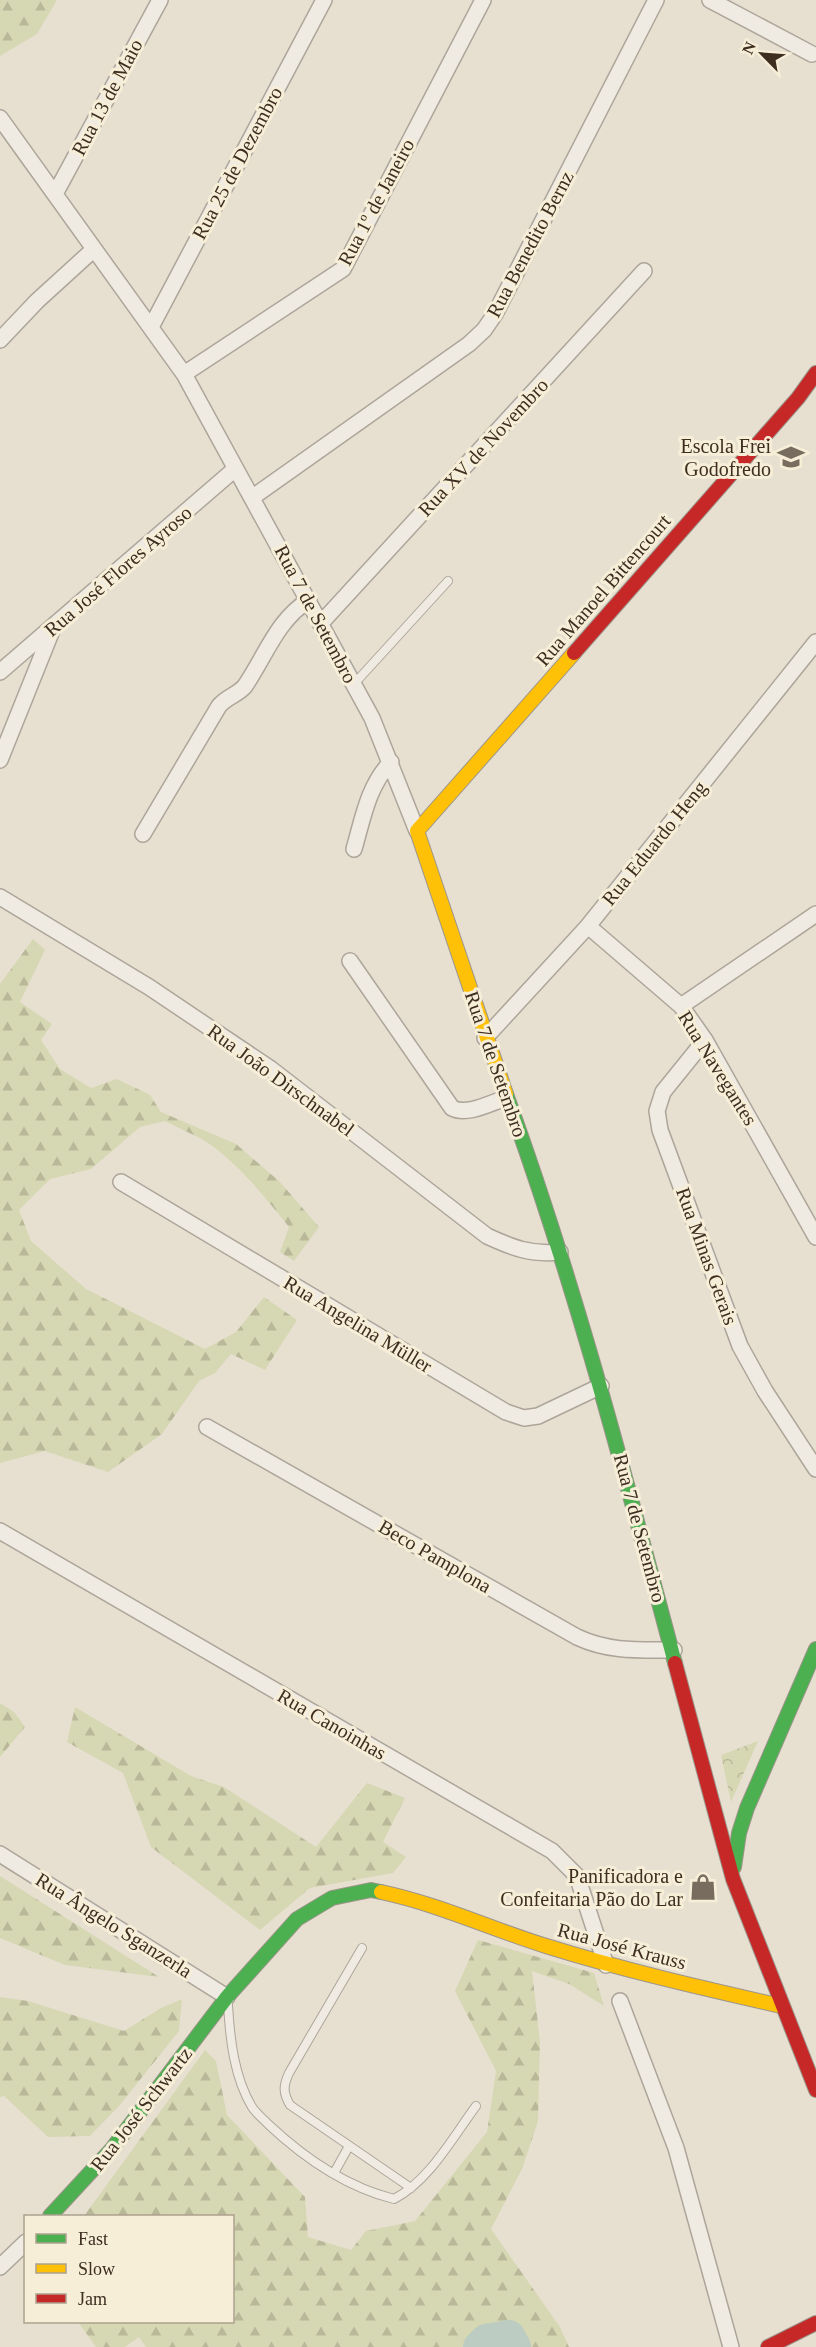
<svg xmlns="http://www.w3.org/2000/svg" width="816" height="2347" viewBox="0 0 816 2347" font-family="'Times New Roman',serif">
  <defs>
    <pattern id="forest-firs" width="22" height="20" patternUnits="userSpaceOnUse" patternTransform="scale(1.5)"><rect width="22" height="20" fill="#d6d7b3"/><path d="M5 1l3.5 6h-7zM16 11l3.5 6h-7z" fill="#b9b99a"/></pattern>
    <pattern id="park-crowns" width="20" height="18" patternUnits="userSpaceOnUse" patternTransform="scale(1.5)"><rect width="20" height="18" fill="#d6d7b3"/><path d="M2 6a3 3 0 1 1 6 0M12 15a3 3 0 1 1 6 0" fill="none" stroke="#b9b99a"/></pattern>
  </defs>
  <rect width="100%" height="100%" fill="#e7e0d1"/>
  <path fill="url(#forest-firs)" d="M0,0H57L37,34L0,56Z
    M33,939L45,950L20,1002L52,1024L41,1040L60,1069L91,1088L117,1079L150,1095L161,1112L236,1144L280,1182L319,1227L294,1261L280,1252L289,1227C266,1198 241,1167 211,1145C198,1136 180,1129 165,1121L140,1127L91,1169L50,1179L19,1210L31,1241L86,1289L205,1349L236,1332L264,1297L297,1320L265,1370L231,1354L215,1373L199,1381L162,1434L108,1472L45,1451L0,1463V984Z
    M0,1703L14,1712L25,1727L0,1757Z
    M75,1707L191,1776L224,1787L316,1847L367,1783L405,1798L383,1842L406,1857L393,1873L310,1888L260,1930L151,1847L123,1773L67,1742Z
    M0,1876L159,1977L65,1965L0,1938Z
    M478,1940L594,1973L604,2006L569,1984L532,1971L540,2042L538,2121L522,2169L491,2229L560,2327L569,2347H146L139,2337L125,2347H96L78,2322H232V2216H84L205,2050L216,2061L227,2115L305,2197L308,2237L351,2250L366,2231L415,2221L487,2132L496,2071L455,1991Z
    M0,1997L28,2001L124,2031L161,2008L182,1999L179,2031L119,2106L90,2136L48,2137L4,2096L0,2097Z"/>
  <path fill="url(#park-crowns)" d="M758,1741L731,1802L721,1755Z"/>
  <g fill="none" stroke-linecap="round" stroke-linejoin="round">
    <path stroke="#bcccc2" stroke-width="32" d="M479,2347L486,2340L509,2336L515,2347"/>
    <defs>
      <path id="lane" d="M354,684L448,581
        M362,1948L289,2073C283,2086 283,2093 290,2105L411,2188
        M228,2005C230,2039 234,2077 252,2107C256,2113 263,2119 268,2124C303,2157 346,2187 394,2199C429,2181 453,2137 476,2106
        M334,2173L349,2146"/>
      <path id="street" d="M710,0L812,54
        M0,118L184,374L372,718L417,831
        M55,194L160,0
        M151,327L324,0
        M0,340L37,301L93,250
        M184,374L343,269L483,0
        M253,497L469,344L484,330L495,314L656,0
        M322,622L644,271
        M0,672L235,469
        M0,760L53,628
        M143,834L219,706C226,697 239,694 245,686C266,655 277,620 309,600
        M354,849C363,818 368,786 391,762
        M0,897L149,987L271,1069L487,1236C513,1248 531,1255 560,1252
        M588,926L681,1006L705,1040L816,1237
        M350,961L452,1108C467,1116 490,1103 506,1098
        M681,1006L816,914
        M485,1038L588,926L816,642
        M705,1040L663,1092L657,1111L660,1130L740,1346L765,1391L816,1469
        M121,1182L506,1412L524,1418L538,1416L601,1386
        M207,1427L577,1637C609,1652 639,1650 674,1650
        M0,1531L552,1851L577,1876L606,1965
        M0,1854L227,1997
        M620,2001L676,2148L731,2347
        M0,2267L26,2242"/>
      <path id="fast" d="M506,1094C574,1280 624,1472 675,1663
        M734,1867L739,1833L747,1808L816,1649
        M50,2216L111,2150L227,1997L297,1919L332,1898L371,1890L381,1892"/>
      <path id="slow" d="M506,1094L417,831L574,653
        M381,1892C438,1904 491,1929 546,1946C623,1970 702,1988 781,2006"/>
      <path id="jam" d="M574,653L798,398L816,373
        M675,1663L733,1879L816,2090
        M768,2347L816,2323"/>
    </defs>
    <use href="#lane" stroke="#ada599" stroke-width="10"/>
    <use href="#street" stroke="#ada599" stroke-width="18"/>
    <use href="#fast" stroke="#9c958a" stroke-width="16"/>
    <use href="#slow" stroke="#9c958a" stroke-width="16"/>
    <use href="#jam" stroke="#9c958a" stroke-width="16"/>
    <use href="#lane" stroke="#efebe3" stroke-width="8"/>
    <use href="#street" stroke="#efebe3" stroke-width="15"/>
    <use href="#fast" stroke="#4caf50" stroke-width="14"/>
    <use href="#slow" stroke="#ffc107" stroke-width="14"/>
    <use href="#jam" stroke="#c62828" stroke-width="14"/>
  </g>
  <defs>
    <symbol id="school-bare" viewBox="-9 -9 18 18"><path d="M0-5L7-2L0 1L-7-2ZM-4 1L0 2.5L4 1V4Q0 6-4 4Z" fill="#786c5e" stroke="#f7eed8" stroke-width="2.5" paint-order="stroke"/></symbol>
    <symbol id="shop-bare" viewBox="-9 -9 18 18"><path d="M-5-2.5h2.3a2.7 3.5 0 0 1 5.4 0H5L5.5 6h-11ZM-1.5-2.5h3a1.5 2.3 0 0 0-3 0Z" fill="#786c5e" stroke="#f7eed8" stroke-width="2.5" paint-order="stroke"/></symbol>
  </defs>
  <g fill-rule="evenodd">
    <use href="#school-bare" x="772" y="438" width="38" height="38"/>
    <use href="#shop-bare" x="684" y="1868" width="38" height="38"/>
  </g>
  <g text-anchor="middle" stroke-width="6" stroke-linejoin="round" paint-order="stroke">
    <g font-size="20" fill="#3d2e20" stroke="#f7eed8">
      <text transform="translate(107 97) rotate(-62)" y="7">Rua 13 de Maio</text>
      <text transform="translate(237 163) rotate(-62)" y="7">Rua 25 de Dezembro</text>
      <text transform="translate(376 202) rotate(-62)" y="7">Rua 1º de Janeiro</text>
      <text transform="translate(530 244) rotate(-62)" y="7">Rua Benedito Bernz</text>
      <text transform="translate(483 447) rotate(-47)" y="7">Rua XV de Novembro</text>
      <text transform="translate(118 571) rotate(-41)" y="7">Rua José Flores Ayroso</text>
      <text transform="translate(603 590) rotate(-49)" y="7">Rua Manoel Bittencourt</text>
      <text transform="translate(316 614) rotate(62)" y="7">Rua 7 de Setembro</text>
      <text transform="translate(654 843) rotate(-51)" y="7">Rua Eduardo Heng</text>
      <text transform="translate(496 1064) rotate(71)" y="7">Rua 7 de Setembro</text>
      <text transform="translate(718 1068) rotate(58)" y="7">Rua Navegantes</text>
      <text transform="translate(281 1080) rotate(36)" y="7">Rua João Dirschnabel</text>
      <text transform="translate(707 1256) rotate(70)" y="7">Rua Minas Gerais</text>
      <text transform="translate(358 1324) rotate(31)" y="7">Rua Angelina Müller</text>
      <text transform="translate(640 1528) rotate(75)" y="7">Rua 7 de Setembro</text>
      <text transform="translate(435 1556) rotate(30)" y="7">Beco Pamplona</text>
      <text transform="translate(332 1724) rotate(30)" y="7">Rua Canoinhas</text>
      <text transform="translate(114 1925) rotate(32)" y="7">Rua Ângelo Sganzerla</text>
      <text transform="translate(622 1946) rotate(15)" y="7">Rua José Krauss</text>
      <text transform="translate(141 2109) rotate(-52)" y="7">Rua José Schwartz</text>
    </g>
    <g font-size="20" fill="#3d2e20" stroke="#f7eed8" text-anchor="end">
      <text x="771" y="453">Escola Frei<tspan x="771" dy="23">Godofredo</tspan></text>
      <text x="683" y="1883">Panificadora e<tspan x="683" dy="23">Confeitaria Pão do Lar</tspan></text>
    </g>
  </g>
  <rect x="24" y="2215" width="210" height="108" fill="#f7eed8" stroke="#ada18e" stroke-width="1.5"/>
  <rect x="36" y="2234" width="30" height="9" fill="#4caf50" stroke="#ada18e" stroke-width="1.5"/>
  <text x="78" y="2245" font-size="18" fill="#3d2e20">Fast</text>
  <rect x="36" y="2264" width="30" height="9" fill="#ffc107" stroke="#ada18e" stroke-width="1.5"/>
  <text x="78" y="2275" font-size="18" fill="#3d2e20">Slow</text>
  <rect x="36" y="2294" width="30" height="9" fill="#c62828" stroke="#ada18e" stroke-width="1.5"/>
  <text x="78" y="2305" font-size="18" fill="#3d2e20">Jam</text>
  <g transform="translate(762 54) rotate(295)" stroke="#f7eed8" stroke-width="4.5" paint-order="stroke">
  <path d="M0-4.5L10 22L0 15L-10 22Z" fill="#3d2e20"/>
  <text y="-9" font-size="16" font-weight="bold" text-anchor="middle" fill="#3d2e20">N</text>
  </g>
</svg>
